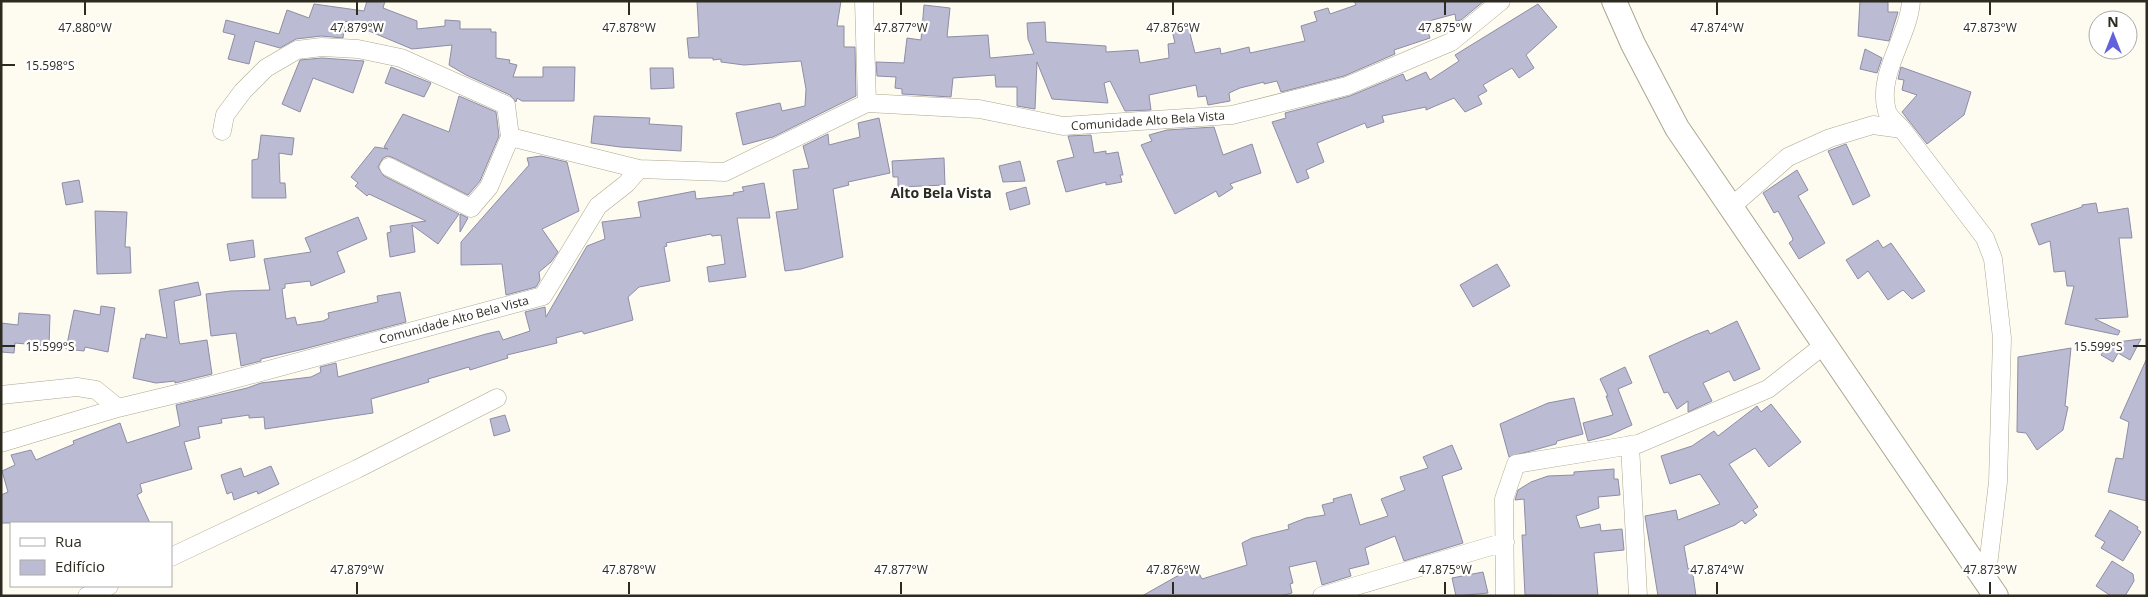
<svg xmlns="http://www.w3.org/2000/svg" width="2148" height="597" viewBox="0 0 2148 597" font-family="'Open Sans',sans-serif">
  <rect width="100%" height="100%" fill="#fefbf1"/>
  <path fill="#bbbbd4" stroke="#8e8da5" d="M367,1H385L383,8L417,21V29L445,26V20L460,21V29H491V32H496V58L510,60L509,63L517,65L513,77H543V67H575L574,101H522L517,98L516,102L510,95L466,75L449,65L452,45L412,49L345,21L343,38L321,36L296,39L280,48L255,41L249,64L228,59L235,35L223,32L226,20L279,34L287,10L309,18L314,4L364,11Z
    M697,1H841L837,26H844V47H855L856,96L773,137L743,145L736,113L780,103L782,111L805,106L806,89L801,61L744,65L721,62V59L713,60V58H689L687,38L699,37Z
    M1354,1H1484L1461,20L1456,21L1455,14L1425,22L1430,38L1394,50L1395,54L1344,76L1281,92L1277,81L1264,84V82L1240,88L1229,93L1230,101L1208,105L1206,96L1198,97L1196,85L1149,95L1151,110L1125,111L1110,81L1104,83L1108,103L1052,99L1037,62L1035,109L1017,106V87H996L995,75L953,78L951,97L902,94V89L895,88L896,77L877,76L876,62L904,63L907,38L921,40L924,5L950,8L947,37L988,35L990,58L1034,54L1028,39L1027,23L1045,22L1046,42L1106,46V52L1138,50L1140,63L1169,58L1168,44L1175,43L1171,26L1187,22L1195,53L1220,48L1221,54L1249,47L1250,53L1305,41L1301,26L1317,21L1314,12L1328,8L1330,14L1356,5Z
    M1860,1L1888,2V12H1898L1889,41L1858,36Z
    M1538,4L1557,27L1526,55L1534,68L1519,78L1512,68L1483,85L1487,91L1478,96L1482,104L1465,112L1454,98L1426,110V107L1382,116L1384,122L1367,128L1365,123L1317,143L1324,162L1306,170L1309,178L1297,183L1272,122L1286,118L1285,113L1350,96L1403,74L1406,81L1426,72L1430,80L1459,61L1455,55Z
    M1865,49L1882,58L1877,73L1860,69Z
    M322,58L364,61L353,93L313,78L300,112L282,104L300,60Z
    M391,67L431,83L424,97L385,83Z
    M1901,67L1971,92L1964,115L1927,144L1902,112L1917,95L1902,90L1904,80L1898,79Z
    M650,68H673L674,88L651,89Z
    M459,96L496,112L499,136L480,181L468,195L394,158L388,156L383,158L378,167L384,176L459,214L438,244L412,225L415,252L390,257L387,233L391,232L390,226L426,221L369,194L367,196L355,186L358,183L351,177L375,147L388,149L384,147L403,114L449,132Z
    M594,116L650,118L649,124L682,126L681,151L620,147L591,143Z
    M879,118L890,173L848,182L849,185L833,189L843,257L801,269L785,271L776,212L798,209L793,170L809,168L803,146L828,134L829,145L860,137L858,123Z
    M1214,127L1223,155L1252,144L1261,173L1230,184L1233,188L1219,197L1216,191L1175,214L1141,145L1152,141L1149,135L1167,130Z
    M261,135L294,138L292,155L279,153L280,183H285L286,198H252V160L258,159Z
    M1091,135L1094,153L1106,151V154L1118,152L1123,175H1120L1122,182L1106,185V182L1066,192L1057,161L1074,157L1068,136Z
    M1846,144L1870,196L1853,205L1828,151Z
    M541,156L567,162L579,211L542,229L558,252L551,262L539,272L540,280L536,287L506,295L502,264L461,265V242L529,165L527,158Z
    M944,158L945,185L898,187V177H893L892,161Z
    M1020,161L1025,181L1003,182L999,166Z
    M1797,170L1808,190L1798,196L1825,243L1799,259L1789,243L1793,240L1792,237L1778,211L1774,213L1763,193Z
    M79,180L83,202L66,205L62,183Z
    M764,183L770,218H737L746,277L709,282L707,267L725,264L721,235L712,236L711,234L666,243L667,246L664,247L670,281L639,287L628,297L633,320L584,334L582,331L556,338L557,343L507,355L508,358L470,370L469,367L428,379L429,382L371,399L373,413L265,429L264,417L249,418V415L221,419L222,423L198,427L200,438L184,442L192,469L140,484L142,492L137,495L150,523H1V495L8,492L2,471L15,465L11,455L31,450L36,460L74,444L73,441L120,423L127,443L180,426L176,405L247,388L261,383L311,377L321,372L320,367L336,363L338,377L486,334L499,331L503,340L530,331L525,312L545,307L546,317L587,246L605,239L602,222L641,217L638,202L695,191L696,199L734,195L733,193L744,191L742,187Z
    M1026,187L1030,204L1010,210L1006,193Z
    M2096,203L2098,213L2128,208L2132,238H2119L2128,317L2095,319L2120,331L2118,335L2065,324L2074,286H2067L2065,271L2054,272L2050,241L2039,245L2031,224L2082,207V205Z
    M95,211L127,212L125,247H130L131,273L97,274Z
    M460,214L468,218L460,232Z
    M358,217L367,239L337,252L345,272L311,286L310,281L285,284V288L282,289L286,319L295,317L297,325L323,321L329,318L328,313L378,302L377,296L400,292L406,322L304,349L261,359V361L241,366L236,333L211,336L206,294L231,291L270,290L264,259L311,252L305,238Z
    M253,240L255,257L230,261L227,244Z
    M1878,240L1883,248L1891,243L1925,291L1912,299L1903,290L1888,300L1868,271L1858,279L1846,260Z
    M1497,264L1510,286L1473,307L1460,285Z
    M198,282L201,295L174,301L179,341L180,344L207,340L212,374L175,383V381L156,383L133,378L141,338L145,339L146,334L167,338L159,290Z
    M101,306L115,308L108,352L85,347L84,351L66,349L74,310L100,315Z
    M19,313L50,315L49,346L15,343L14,353L1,352V323L18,325Z
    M1737,321L1760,369L1734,381L1729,371L1703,383L1712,401L1688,412V401L1677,409L1668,392L1664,393L1649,356L1695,335L1708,330L1710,334Z
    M2141,339L2130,360L2118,353L2113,362L2101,355L2106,347L2101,344Z
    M2071,348L2065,406L2068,407L2063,430L2037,450L2026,433L2017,432L2018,357Z
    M2147,358V501L2108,492L2116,458L2123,459L2129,422L2120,418Z
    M1625,367L1632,383L1618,389L1632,425L1610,435L1588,441L1583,423L1613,415L1606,396H1608L1600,379Z
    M1574,398L1583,434L1557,441L1556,444L1509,457L1500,424L1548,403Z
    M1771,404L1801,442L1769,467L1755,448L1729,464L1758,507L1753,510L1757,515L1745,524L1742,520L1735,525L1684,546L1688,569L1692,568L1696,596H1658L1645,516L1676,510L1678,520L1720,504L1700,474L1670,484L1661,456L1692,446L1714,431L1718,436L1757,406L1761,412Z
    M505,415L510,431L494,436L490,419Z
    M1452,445L1462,469L1442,476L1463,543L1404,561L1395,536L1365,548L1369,564L1349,569L1351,576L1322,585L1316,561L1289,567L1293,583L1290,584L1292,593L1280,596H1142L1195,566L1202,579L1247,565L1242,543L1252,538L1289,529L1288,525L1306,518L1325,515L1322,505L1334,502L1333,499L1351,494L1360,525L1388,516L1381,499L1405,490L1400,477L1428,468L1423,457Z
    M271,466L279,484L258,494L257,491L234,500L232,492L227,494L221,475L241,468L244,477Z
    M1614,469V479H1618L1620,495L1598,497L1599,508L1576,516L1580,528L1600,524L1601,531L1622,529L1624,550L1594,553L1598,596L1525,595L1522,535H1526L1524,499L1515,500L1518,490L1531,482L1548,476L1574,475V472Z
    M2110,510L2138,527L2137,529L2141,532L2123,561L2101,548L2105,542L2095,536Z
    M2112,561L2133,574L2134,581L2125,596H2111L2096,586Z
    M1483,572L1488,593L1456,596L1452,578Z"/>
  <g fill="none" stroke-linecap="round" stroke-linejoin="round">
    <defs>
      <path id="minor" d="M864,1L867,103
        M1911,1C1909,36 1876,75 1887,111C1889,118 1898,124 1902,129L1985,238L1993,259L2002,338L1998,482L1986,582
        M222,131L225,115L243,91L266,68L297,50L322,47L358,49L401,58L506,105L510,137L489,187L471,208L389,167
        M510,137L639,169
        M1731,207L1788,157L1830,138L1873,125L1902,129
        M1,395L77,387L96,390L118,408
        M1,443L118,408L205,387L543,296L598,206L626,184L639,169L725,172L867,103L979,109L1063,126L1232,115L1347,86L1451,42L1501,1
        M1630,445L1638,596
        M171,557L357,469L497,398
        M87,596L109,586
        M1322,596L1505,542
        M1505,596L1504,499L1516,464L1638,444L1768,389L1824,345"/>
      <path id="secondary" d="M1614,1L1633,44L1677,128L1996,596"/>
    </defs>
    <use href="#minor" stroke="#ada78e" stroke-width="19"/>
    <use href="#secondary" stroke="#ada78e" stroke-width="26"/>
    <use href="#minor" stroke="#fff" stroke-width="18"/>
    <use href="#secondary" stroke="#fff" stroke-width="24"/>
  </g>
  <path fill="none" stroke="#2d2a20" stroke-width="2" d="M85,2V15M357,2V15M629,2V15M901,2V15M1173,2V15M1445,2V15M1717,2V15M1990,2V15M2,65H15M2,346H15M2133,346H2146M357,582V594M629,582V594M901,582V594M1173,582V594M1445,582V594M1717,582V594M1990,582V594"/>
  <g text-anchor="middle" stroke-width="4.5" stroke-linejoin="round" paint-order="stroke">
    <g font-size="12" fill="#2d2a20" stroke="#fff">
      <text transform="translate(1148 121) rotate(-4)" y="4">Comunidade Alto Bela Vista</text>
      <text transform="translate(454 320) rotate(-15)" y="4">Comunidade Alto Bela Vista</text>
    </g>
    <g font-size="14" font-weight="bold" fill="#2d2a20" stroke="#fff">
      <text x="941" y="198">Alto Bela Vista</text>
    </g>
  </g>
  <g font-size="12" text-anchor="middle" fill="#2d2a20" stroke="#fff" stroke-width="4.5" stroke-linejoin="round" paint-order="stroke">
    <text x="85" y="32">47.880°W</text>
    <text x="357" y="32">47.879°W</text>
    <text x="629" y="32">47.878°W</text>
    <text x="901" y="32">47.877°W</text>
    <text x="1173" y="32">47.876°W</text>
    <text x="1445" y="32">47.875°W</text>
    <text x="1717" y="32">47.874°W</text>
    <text x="1990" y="32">47.873°W</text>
    <text x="50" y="70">15.598°S</text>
    <text x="50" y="351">15.599°S</text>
    <text x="2098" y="351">15.599°S</text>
    <text x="357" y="574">47.879°W</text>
    <text x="629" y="574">47.878°W</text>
    <text x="901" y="574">47.877°W</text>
    <text x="1173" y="574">47.876°W</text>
    <text x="1445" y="574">47.875°W</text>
    <text x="1717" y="574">47.874°W</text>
    <text x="1990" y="574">47.873°W</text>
  </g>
  <rect width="2148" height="597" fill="none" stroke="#2d2a20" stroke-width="5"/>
  <rect x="10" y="522" width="162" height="65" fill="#ffffff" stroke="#abaaa6"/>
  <rect x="20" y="538" width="25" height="8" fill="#ffffff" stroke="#abaaa6"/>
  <text x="55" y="547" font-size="15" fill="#2d2a20">Rua</text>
  <rect x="20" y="560" width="25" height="15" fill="#bbbbd4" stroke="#abaaa6"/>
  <text x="55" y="572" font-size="15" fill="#2d2a20">Edifício</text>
  <g transform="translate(2113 35)"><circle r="24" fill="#ffffff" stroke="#abaaa6"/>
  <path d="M0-4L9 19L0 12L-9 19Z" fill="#6162db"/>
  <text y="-8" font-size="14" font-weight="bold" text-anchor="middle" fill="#2d2a20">N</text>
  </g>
</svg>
